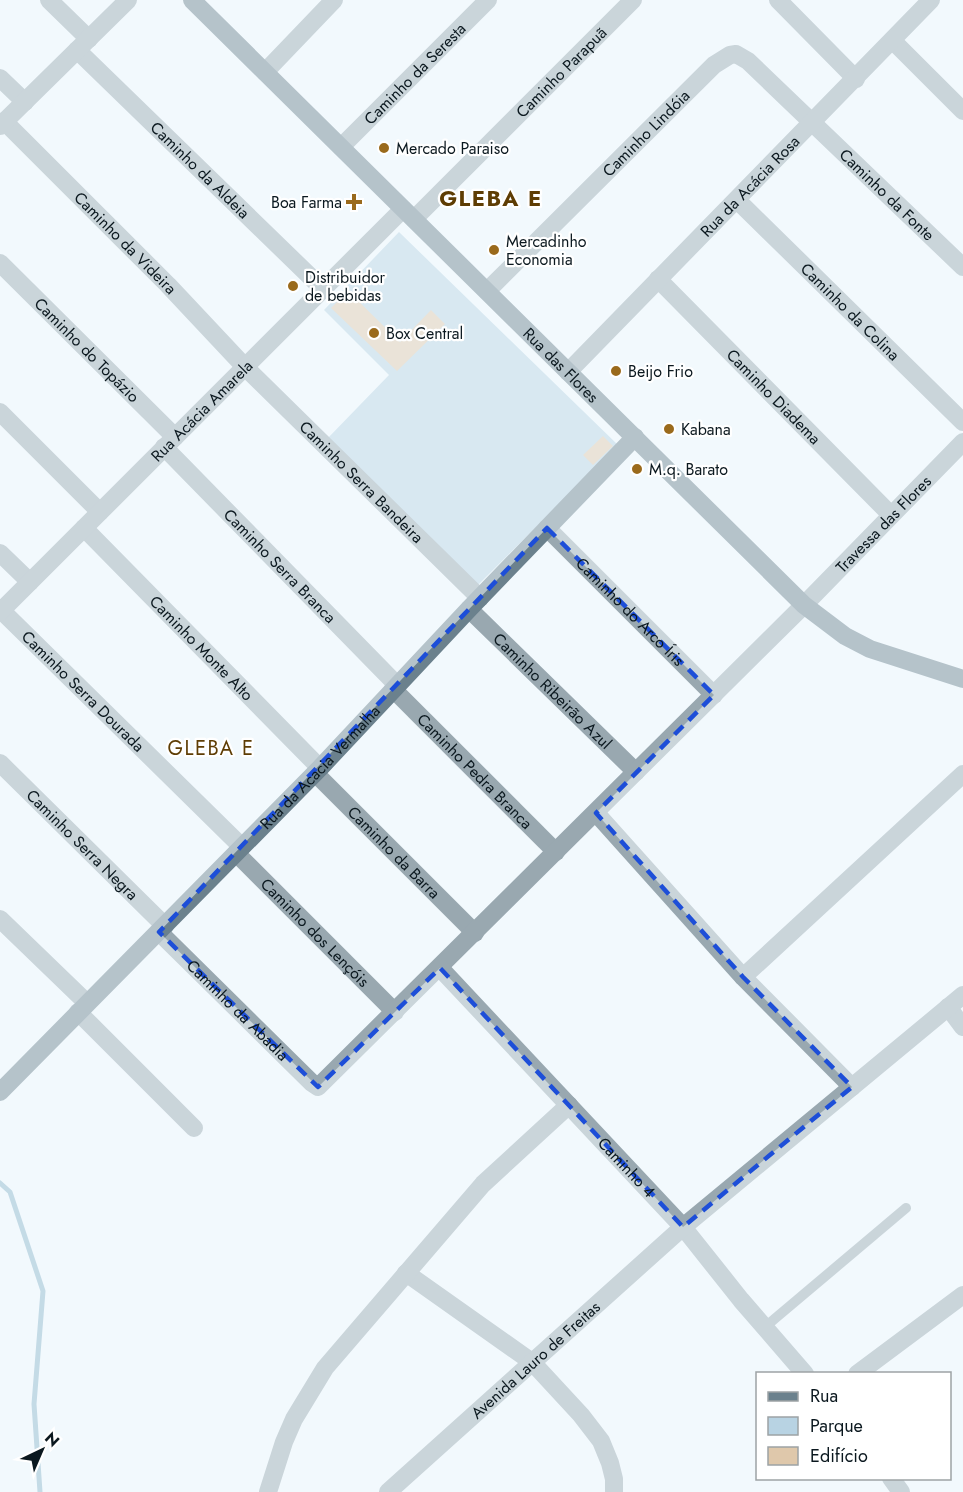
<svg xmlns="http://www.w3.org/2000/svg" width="963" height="1492" viewBox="0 0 963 1492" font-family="Jost,sans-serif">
  <rect width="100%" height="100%" fill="#f2f9fd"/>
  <path fill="#b8d3e3" d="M399,232L618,445L475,588L326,440L389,375L324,310Z"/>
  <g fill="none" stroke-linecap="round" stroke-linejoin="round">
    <path stroke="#8db5ca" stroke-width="5" d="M0,1183L10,1192L43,1291L34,1404L40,1492"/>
  </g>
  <path fill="#dfc8ab" d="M348,291L400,342L431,310L445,324L397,371L331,308Z
    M603,436L613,446L593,465L583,455Z"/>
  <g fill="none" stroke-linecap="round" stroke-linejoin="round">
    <path stroke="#99a8b0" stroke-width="10" d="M765,1327L906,1208"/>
    <g stroke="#99a8b0" stroke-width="18">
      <path d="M49,0L89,39"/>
      <path d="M778,0L856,79"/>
      <path d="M893,41L963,111"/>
      <path id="s1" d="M77,50L323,289"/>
      <path d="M265,72L334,0"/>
      <path d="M0,78L25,102"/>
      <path id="s2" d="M4,121L168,285L245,367L480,598"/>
      <path d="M0,126L128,0"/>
      <path id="s3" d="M341,147L488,0"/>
      <path id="s4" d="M737,200L963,422"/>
      <path id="s5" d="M414,219L633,0"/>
      <path id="s6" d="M0,263L175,437"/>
      <path id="s7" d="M658,279L891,515"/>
      <path id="s8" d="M487,291L714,65L730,55L736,54L748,61L963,267"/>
      <path id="s9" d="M568,372L931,0"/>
      <path d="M0,412L100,512"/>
      <path id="s10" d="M164,447L397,685"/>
      <path id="s11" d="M84,528L320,768"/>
      <path id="s12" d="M547,528L714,695"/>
      <path d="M0,553L30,582"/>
      <path id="s13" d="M469,609L636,772"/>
      <path id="s14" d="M2,611L242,847"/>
      <path id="s15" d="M0,612L403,209"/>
      <path id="s16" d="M393,689L556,852"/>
      <path id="s17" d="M0,763L165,926"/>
      <path id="s18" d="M315,773L475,933"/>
      <path d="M596,813L743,977L852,1087"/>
      <path id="s19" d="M236,853L395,1012"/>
      <path d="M0,919L87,1003"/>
      <path id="s20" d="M159,932L312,1083L318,1087L320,1085L804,605L963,442"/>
      <path id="s21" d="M440,968L683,1227L741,1300L805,1374"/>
      <path d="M743,977L963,774"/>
      <path d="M948,1007L963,1027"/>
      <path d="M78,1012L194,1128"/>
      <path d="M406,1273L532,1362L581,1415L601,1441L610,1463L614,1479V1492"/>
      <path d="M857,1374L963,1295"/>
      <path d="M891,1478L901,1492"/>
      <path d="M268,1492L284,1442L294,1419L325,1368L483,1184L569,1105"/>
      <path id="s22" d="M388,1492L683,1227L963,995"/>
    </g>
    <g stroke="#6b818d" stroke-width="18">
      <path id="s23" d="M192,0L804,605L845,636L870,649L963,679"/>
      <path id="s24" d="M0,1092L320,768L469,609L635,437"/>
    </g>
  </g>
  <path d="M0 0H963V1492H0ZM547,528L714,695L596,813L743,977L852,1087L683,1227L440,968L318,1087L159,932Z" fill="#f2f9fd" fill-opacity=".55" fill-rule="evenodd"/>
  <path fill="none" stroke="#1d4ed8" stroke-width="4.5" stroke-dasharray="12 8" stroke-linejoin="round" d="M547,528L714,695L596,813L743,977L852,1087L683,1227L440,968L318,1087L159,932Z"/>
  <g fill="#9a6a1c" stroke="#fff" stroke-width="2">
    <circle cx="384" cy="148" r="6"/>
    <path d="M351 193h6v6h6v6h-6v6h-6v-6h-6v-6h6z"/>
    <circle cx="494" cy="250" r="6"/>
    <circle cx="293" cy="286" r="6"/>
    <circle cx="374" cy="333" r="6"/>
    <circle cx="616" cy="371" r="6"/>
    <circle cx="669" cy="429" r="6"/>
    <circle cx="637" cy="469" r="6"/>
  </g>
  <g text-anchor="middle" stroke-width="4.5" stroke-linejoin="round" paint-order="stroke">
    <g font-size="16" fill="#0b181f" stroke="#fff">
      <text dy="6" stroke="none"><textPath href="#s5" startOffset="208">Caminho Parapuã</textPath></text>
      <text dy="6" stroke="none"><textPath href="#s3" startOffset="104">Caminho da Seresta</textPath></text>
      <text dy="6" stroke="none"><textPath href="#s8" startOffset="224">Caminho Lindóia</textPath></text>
      <text dy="6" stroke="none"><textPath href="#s1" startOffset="172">Caminho da Aldeia</textPath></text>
      <text dy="6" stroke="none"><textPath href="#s9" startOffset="260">Rua da Acácia Rosa</textPath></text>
      <text dy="6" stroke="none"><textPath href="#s8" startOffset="552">Caminho da Fonte</textPath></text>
      <text dy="6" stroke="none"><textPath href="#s2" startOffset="172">Caminho da Videira</textPath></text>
      <text dy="6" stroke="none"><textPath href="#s4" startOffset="159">Caminho da Colina</textPath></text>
      <text dy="6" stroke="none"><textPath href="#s6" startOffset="123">Caminho do Topázio</textPath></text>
      <text dy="6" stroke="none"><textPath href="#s23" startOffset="519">Rua das Flores</textPath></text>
      <text dy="6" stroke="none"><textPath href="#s7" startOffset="165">Caminho Diadema</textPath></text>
      <text dy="6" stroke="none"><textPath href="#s15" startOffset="285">Rua Acácia Amarela</textPath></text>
      <text dy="6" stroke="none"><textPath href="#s2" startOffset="508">Caminho Serra Bandeira</textPath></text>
      <text dy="6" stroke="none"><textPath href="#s20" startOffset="1020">Travessa das Flores</textPath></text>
      <text dy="6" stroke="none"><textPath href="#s10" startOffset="166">Caminho Serra Branca</textPath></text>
      <text dy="6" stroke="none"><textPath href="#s12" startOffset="118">Caminho do Arco Íris</textPath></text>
      <text dy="6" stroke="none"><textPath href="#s11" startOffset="168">Caminho Monte Alto</textPath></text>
      <text dy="6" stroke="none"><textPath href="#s14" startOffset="114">Caminho Serra Dourada</textPath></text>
      <text dy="6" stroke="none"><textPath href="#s13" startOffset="117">Caminho Ribeirão Azul</textPath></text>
      <text dy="6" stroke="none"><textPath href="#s24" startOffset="456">Rua da Acacia Vermalha</textPath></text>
      <text dy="6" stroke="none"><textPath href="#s16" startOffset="116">Caminho Pedra Branca</textPath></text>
      <text dy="6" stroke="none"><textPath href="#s17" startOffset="116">Caminho Serra Negra</textPath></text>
      <text dy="6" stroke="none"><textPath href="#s18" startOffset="112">Caminho da Barra</textPath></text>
      <text dy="6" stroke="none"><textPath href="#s19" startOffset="112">Caminho dos Lençóis</textPath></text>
      <text dy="6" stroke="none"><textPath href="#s20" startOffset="111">Caminho da Abadia</textPath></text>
      <text dy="6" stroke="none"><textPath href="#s21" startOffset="273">Caminho 4</textPath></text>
      <text dy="6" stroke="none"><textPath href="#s22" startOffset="198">Avenida Lauro de Freitas</textPath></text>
    </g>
    <g font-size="16" fill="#0b181f" stroke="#fff" text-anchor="start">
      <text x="396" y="154">Mercado Paraiso</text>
      <text x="342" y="208" text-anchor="end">Boa Farma</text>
      <text x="506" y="247">Mercadinho<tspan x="506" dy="18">Economia</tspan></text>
      <text x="305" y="283">Distribuidor<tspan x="305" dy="18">de bebidas</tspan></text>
      <text x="386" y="339">Box Central</text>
      <text x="628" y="377">Beijo Frio</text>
      <text x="681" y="435">Kabana</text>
      <text x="649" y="475">M.q. Barato</text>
    </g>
    <g font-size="20" letter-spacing="1.5" fill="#5e3d04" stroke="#fff">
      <text x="211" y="755">GLEBA E</text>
    </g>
    <g font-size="22" font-weight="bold" letter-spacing="1.5" fill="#5e3d04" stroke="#fff">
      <text x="491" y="206">GLEBA E</text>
    </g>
  </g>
  <rect x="756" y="1372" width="195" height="108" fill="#ffffff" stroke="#9da3a5" stroke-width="1.5"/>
  <rect x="768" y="1392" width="30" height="9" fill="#6b818d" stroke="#9da3a5" stroke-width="1.5"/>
  <text x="810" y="1402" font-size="18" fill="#0b181f">Rua</text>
  <rect x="768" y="1417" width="30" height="18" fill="#b8d3e3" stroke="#9da3a5" stroke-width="1.5"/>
  <text x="810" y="1432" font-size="18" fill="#0b181f">Parque</text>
  <rect x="768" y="1447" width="30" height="18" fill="#dfc8ab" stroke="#9da3a5" stroke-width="1.5"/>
  <text x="810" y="1462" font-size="18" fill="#0b181f">Edifício</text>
  <g transform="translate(42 1450) rotate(44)" stroke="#ffffff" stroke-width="4.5" paint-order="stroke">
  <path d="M0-4.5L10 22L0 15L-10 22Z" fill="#0b181f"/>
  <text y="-9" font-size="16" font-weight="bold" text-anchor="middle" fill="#0b181f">N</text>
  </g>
</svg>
